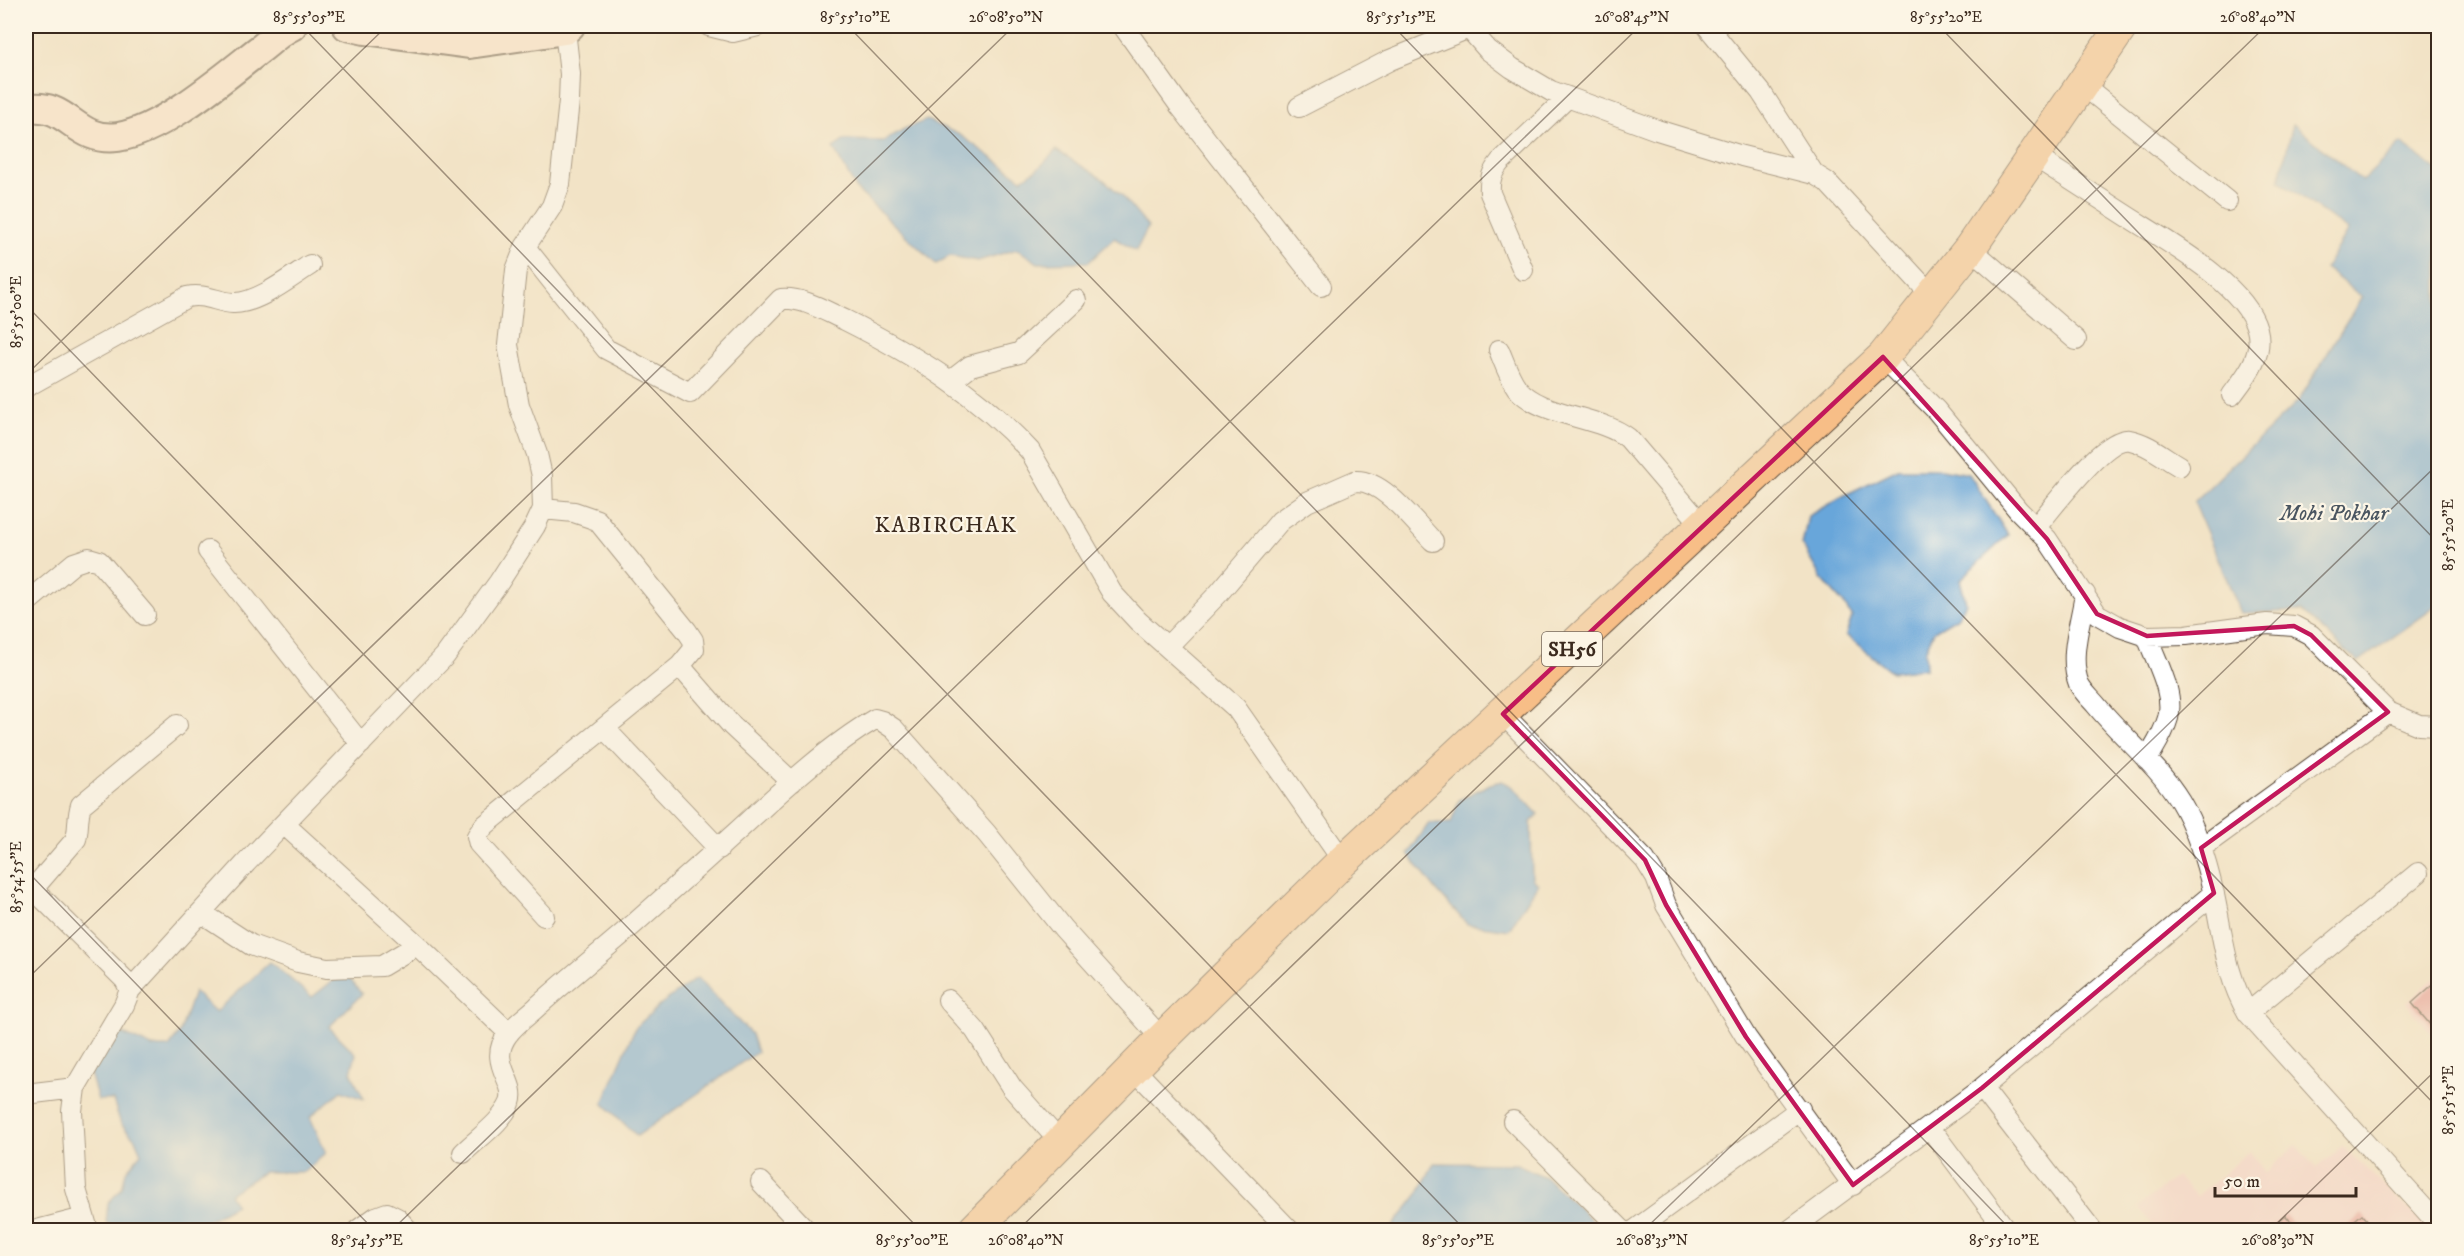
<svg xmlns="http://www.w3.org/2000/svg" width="2464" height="1256" viewBox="0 0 2464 1256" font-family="'IM FELL DW Pica',serif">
  <rect width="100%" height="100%" fill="#fcf5e5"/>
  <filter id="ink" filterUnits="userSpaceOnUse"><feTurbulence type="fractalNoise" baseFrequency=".0167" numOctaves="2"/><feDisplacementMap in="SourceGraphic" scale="12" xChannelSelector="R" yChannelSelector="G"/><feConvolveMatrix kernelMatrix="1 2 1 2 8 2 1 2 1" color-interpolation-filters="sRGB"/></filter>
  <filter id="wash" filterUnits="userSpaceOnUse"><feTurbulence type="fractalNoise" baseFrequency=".008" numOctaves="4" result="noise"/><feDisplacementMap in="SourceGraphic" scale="24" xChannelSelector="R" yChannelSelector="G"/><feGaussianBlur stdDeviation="1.35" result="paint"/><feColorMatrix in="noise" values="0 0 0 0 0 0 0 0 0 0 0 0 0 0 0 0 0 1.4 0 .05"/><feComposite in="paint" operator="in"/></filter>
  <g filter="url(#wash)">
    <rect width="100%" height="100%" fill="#f2e3c6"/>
    <path fill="#f7d0cc" d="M2438,975V1041L2406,1003Z
      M2296,1145L2316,1168L2342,1146L2431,1230H2156L2138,1207L2176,1176L2197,1196L2250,1151L2265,1173Z"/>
    <path fill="#67a6da" stroke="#51687c" stroke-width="1.5" d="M927,120L960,135L1022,179L1040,167L1056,150L1103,179L1122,196L1148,227L1136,251L1114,238L1089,262L1038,263L1017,249L978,261L950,256L936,264L857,190L833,148L845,140L884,141L904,129Z
      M2293,124L2362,181L2401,143L2438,171V605L2358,662L2302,611L2241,613L2194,502L2299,400L2362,297L2325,268L2348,230L2279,181Z
      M1898,469H1941L1969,474L2008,535L1960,580L1966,603L1958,617L1934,631L1925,651L1926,668L1892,672L1846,635L1852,617L1844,604L1821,578L1802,545L1808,516L1843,496Z
      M1502,781L1512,786L1538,814L1531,822L1532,879L1538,884L1509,930L1467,924L1437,891L1408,854L1429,823H1451L1459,800L1490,784Z
      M270,962L312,997L344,972L362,994L329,1027L356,1054L351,1072L364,1099L341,1091L310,1117L326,1153L304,1172H264L229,1194L236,1205L190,1230H116L106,1222L108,1203L122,1188L126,1171L141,1153L135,1139L121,1124L113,1100H98L89,1070L121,1033L152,1047H169L180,1032L194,992L216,1012Z
      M697,978L751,1034L757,1052L637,1136L603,1103L635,1028L661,1004Z
      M1434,1163L1517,1164L1545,1177L1603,1230H1390L1418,1194Z"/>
    <g id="blocks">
      <path fill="#e69290" d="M2438,980V1034L2412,1003Z
        M2362,1214L2376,1230H2343Z
        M2285,1215L2299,1230H2270L2269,1229Z"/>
    </g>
  </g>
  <g filter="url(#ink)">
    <use href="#blocks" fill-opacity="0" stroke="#564637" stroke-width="1.5"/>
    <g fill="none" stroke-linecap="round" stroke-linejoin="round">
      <defs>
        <path id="minor" d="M709,26L733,32L758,26
          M1123,26L1180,106L1321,286
          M1467,26L1488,50L1512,68L1551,91L1657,130L1742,156L1814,174L1827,182L1933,297
          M1707,26L1761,92L1814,174
          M2083,85L2227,201
          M1299,107L1390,60L1469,28
          M2034,156C2065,176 2096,196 2127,216C2164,240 2245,284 2257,329C2264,355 2247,375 2232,395
          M525,247L606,349L690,393L781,299C803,297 825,311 845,320C915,355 977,393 1030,451L1112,593L1138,621L1236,708L1343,861
          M1970,248L2076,340
          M1523,270L1490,193C1489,180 1492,172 1500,162L1568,97
          M1499,350C1504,362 1509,377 1517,388C1541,417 1598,415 1628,438L1703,526
          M1883,357L1936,410L2018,510L2047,539L2097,614L2120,627L2147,636L2186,635L2267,624L2294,626L2311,635L2388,712L2419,725L2438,726
          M952,380L970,366L1019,353L1076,300
          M26,387L187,297C204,293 217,302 233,303C257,304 291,277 310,265
          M543,509L574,512L597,520L687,631L693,640L694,649L680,666L484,826L477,836L479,844L544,916
          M2036,527C2053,508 2105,435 2130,440C2147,443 2165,458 2179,466
          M208,551L361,744
          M2085,594C2081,622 2068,657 2079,684C2083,692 2091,699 2096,705C2123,738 2158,765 2180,801C2197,829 2207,864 2214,895C2223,936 2226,977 2248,1013L2438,1224
          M26,603L74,563L89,558L99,561L145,615
          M2147,636C2155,660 2175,692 2168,718C2164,733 2155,746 2147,760
          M1168,646L1218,594L1280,521L1307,502L1355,481C1383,479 1414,522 1433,541
          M680,666L732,726L792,782
          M1503,714L1645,860L1656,878L1666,905L1746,1037L1853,1185
          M605,729L719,849
          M285,825L417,945L509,1033
          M2201,848L2388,712
          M26,882L125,980L130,990L124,1005L75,1088L72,1111L76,1189L88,1230
          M33,889L76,839C79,828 77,817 81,805L177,725
          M202,913L251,945L298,962L327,968L382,966L417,945
          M130,990L246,863L445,656L499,582L535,526L543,509L542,476L537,454L519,405L508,345L516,270L525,247L552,206L560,184L569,101L570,74L565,30
          M948,1000L975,1030L1012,1088L1060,1142
          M2248,1013L2418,873
          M1133,1068L1289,1230
          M1982,1088L2092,1230
          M26,1094L75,1088
          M1513,1121L1622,1230
          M1930,1128L2006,1230
          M463,1153C478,1138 502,1122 510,1103C518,1081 486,1063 508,1034C516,1023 529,1015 538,1006C570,977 603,951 635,923C672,890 708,858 744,825C783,789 829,746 875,719L882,721L894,729L987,834L1063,929L1162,1039
          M761,1182L806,1230
          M37,1230L84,1218
          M358,1230L376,1217L387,1213L397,1218L408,1230
          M1635,1230L1800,1109
          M1790,1230L1982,1088L2214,893"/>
        <path id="secondary" d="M347,26L365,30L469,44L565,30L570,26
          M26,109C68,100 74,143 118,137C163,130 223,78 259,50C270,42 280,31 292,26"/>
        <path id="primary" d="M974,1230L1162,1039L1343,861L1883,357L1970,248L2122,26"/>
      </defs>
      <use href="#minor" stroke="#564637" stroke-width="22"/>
      <use href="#secondary" stroke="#564637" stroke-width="32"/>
      <use href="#primary" stroke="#564637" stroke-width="34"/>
      <use href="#minor" stroke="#fff" stroke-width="20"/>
      <use href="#secondary" stroke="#fce5cf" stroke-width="28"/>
      <use href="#primary" stroke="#f7be87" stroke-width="32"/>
    </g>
  </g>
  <path d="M0 0H2464V1256H0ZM1883,357L2047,539L2097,614L2147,636L2294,626L2311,635L2388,712L2201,848L2214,893L1982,1088L1853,1185L1746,1037L1666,905L1645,860L1503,714Z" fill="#f2e3c6" fill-opacity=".55" fill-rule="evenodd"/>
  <path fill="none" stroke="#c2185b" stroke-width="4.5" stroke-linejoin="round" d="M1883,357L2047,539L2097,614L2147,636L2294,626L2311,635L2388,712L2201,848L2214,893L1982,1088L1853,1185L1746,1037L1666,905L1645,860L1503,714Z"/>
  <path fill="none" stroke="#3b2a1e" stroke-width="1.5" stroke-opacity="0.45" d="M302,26L1465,1230M848,26L2011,1230M1393,26L2438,1108M1939,26L2438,543M26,305L920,1230M26,375L387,26M26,870L374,1230M26,980L1014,26M392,1230L1640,26M1018,1230L2266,26M1644,1230L2438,464M2270,1230L2438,1068"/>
  <g text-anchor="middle" stroke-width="4.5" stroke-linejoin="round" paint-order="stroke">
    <rect fill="#fcf5e5" stroke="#75675a" stroke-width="1.5" x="1542" y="632" width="60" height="34" rx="4.5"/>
    <g font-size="20" font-weight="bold" fill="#3b2a1e">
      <text x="1572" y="656">SH56</text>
    </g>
    <g font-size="22" font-style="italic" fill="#4a5560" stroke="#fcf5e5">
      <text x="2334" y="520">Mohi Pokhar</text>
    </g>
    <g font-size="22" letter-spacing="1.5" fill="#3b2a1e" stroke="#fcf5e5">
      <text x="946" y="532">KABIRCHAK</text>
    </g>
  </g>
  <rect width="2464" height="1256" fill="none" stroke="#fcf5e5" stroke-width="66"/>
  <path d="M2215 1187v9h141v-9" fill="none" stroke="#3b2a1e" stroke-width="3"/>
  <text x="2224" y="1187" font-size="18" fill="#3b2a1e" stroke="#fcf5e5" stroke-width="4.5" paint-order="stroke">50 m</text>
  <rect x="33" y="33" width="2398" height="1190" fill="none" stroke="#3b2a1e" stroke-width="2"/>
  <g font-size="15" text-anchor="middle" fill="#3b2a1e">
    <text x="309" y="22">85°55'05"E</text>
    <text x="855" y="22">85°55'10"E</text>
    <text x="1006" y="22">26°08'50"N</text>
    <text x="1401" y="22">85°55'15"E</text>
    <text x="1632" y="22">26°08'45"N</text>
    <text x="1946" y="22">85°55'20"E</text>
    <text x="2258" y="22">26°08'40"N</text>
    <text transform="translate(16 312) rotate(-90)" y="5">85°55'00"E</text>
    <text transform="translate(2448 535) rotate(-90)" y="5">85°55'20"E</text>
    <text transform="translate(16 877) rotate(-90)" y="5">85°54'55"E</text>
    <text transform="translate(2448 1100) rotate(-90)" y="5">85°55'15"E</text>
    <text x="367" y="1245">85°54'55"E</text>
    <text x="912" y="1245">85°55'00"E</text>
    <text x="1026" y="1245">26°08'40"N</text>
    <text x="1458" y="1245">85°55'05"E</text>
    <text x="1652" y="1245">26°08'35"N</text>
    <text x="2004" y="1245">85°55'10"E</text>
    <text x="2278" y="1245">26°08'30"N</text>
  </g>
</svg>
